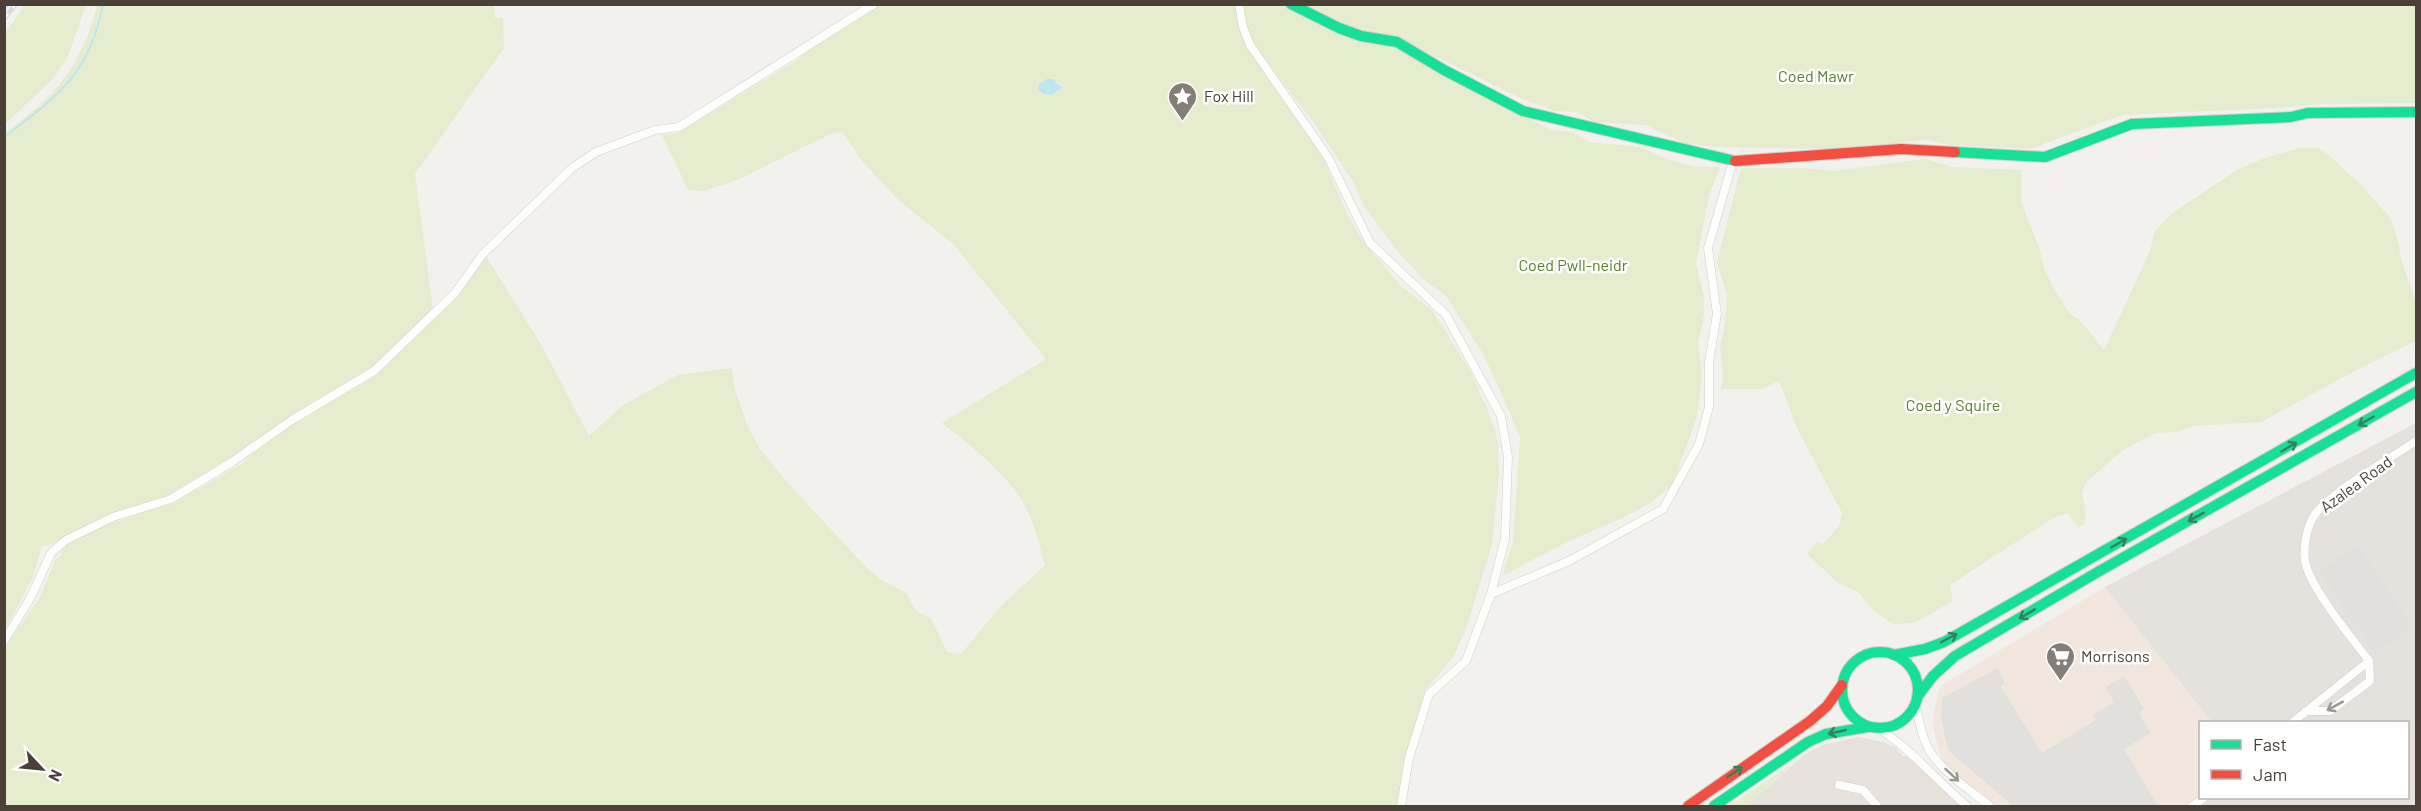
<svg xmlns="http://www.w3.org/2000/svg" width="2421" height="811" viewBox="0 0 2421 811" font-family="Barlow,sans-serif">
  <rect width="100%" height="100%" fill="#f3f1ee"/>
  <path fill="#e7e2db" d="M1858,737L1883,742L1895,747L1903,756L1914,757L1967,806H1746L1805,754L1823,745Z"/>
  <path fill="#f2e7de" d="M2105,587L2217,722H2200V798L2192,806H1990L1943,766L1932,722L1938,692L1942,685Z"/>
  <path fill="#e5e1dd" d="M2416,423V806H2192L2204,798H2408V722H2212L2105,587Z"/>
  <path fill="#e6edce" fill-rule="evenodd" d="M25,5H86L67,59L52,80L5,124V33Z
    M97,5H494L495,18H503L504,48L415,174L433,309L376,366L177,493L104,519L47,546H42L33,577L5,630V133C55,97 82,66 97,5Z
    M879,5H1236L1240,28L1251,54L1321,153L1348,216L1364,242L1402,287L1432,310L1471,372L1489,413L1498,441L1499,475L1492,544L1466,629L1452,659L1426,689L1404,765L1398,806H5V647L40,597L55,560L60,557L63,549L69,542L88,531L166,505L205,485L242,463L265,443L305,416L372,378L413,335L452,303L486,256L541,344L589,436L623,405L678,375L732,368L735,390L748,427L759,447L784,479L867,568L882,580L906,593L916,611L931,618L947,652L961,654L999,608L1045,565C1040,550 1037,532 1030,517C1012,475 976,451 942,423L1046,359L954,245L895,197L862,161L842,132L831,134L740,179L705,191L688,190L662,135L678,133L792,63L841,27ZM1047,79L1059,83L1051,95L1043,94Z
    M1242,5H1281L1343,35L1381,44L1413,56L1551,130L1572,132L1590,142L1640,147L1673,161L1698,167H1720L1709,196L1696,264L1704,296V315L1698,345L1702,374L1697,417L1672,486L1650,503L1625,517L1569,541L1502,576L1513,542L1520,437L1499,388L1483,354L1446,296L1424,280L1399,253L1364,206L1352,180L1312,120L1255,47L1247,30Z
    M1298,5H2416V103L2322,104L2277,108L2122,115L2030,149L1950,145L1928,140L1835,149L1716,147L1684,143L1646,125L1594,122L1577,112L1554,111L1516,96L1392,35L1365,33L1350,29Z
    M2299,148H2318L2329,155L2360,184L2389,216L2394,226L2402,261L2416,303V341L2364,366L2261,422L2193,426L2177,432L2155,433L2123,450L2086,482L2082,493L2086,514L2084,524L2079,528L2067,513L2055,517L1950,585L1953,601L1916,622L1895,625L1875,612L1858,592L1838,583L1807,554L1817,542L1823,544L1839,526L1842,513L1798,430L1779,381L1761,389H1721L1723,376L1720,348L1725,324L1727,296L1717,262L1741,168H1805L1834,171L1925,159L1953,167L2022,170L2021,201L2040,250L2044,268L2054,289L2070,314L2080,320L2104,350L2150,251L2155,231L2171,214L2237,170L2264,158Z
    M1793,763L1746,806H1728H1729Z"/>
  <path fill="#e2e0dc" d="M2358,545L2413,627L2375,653L2320,571Z
    M1998,668L2005,683L2001,687L2042,753L2096,720L2093,715L2114,702L2105,687L2123,677L2127,680L2144,709L2139,714L2151,733L2124,749L2158,806H2013L1948,750L1941,718L1942,698Z"/>
  <path fill="#bee5f2" d="M1047,79H1053L1062,88L1051,95L1043,94L1038,89L1039,84Z"/>
  <g fill="none" stroke-linecap="round" stroke-linejoin="round">
    <path stroke="#bee5f2" stroke-width="2" d="M4,10L9,4
      M4,137C57,97 90,74 103,4"/>
    <defs>
      <path id="street" d="M1239,4L1243,27L1250,45L1328,157L1370,243L1446,315L1501,416L1508,457L1505,539L1491,594
        M4,641L31,597L51,553L66,540L113,517L171,499L232,462L292,420L374,371L455,293L482,255L572,168L596,152L655,130L679,127L874,4
        M1915,704C1919,720 1922,739 1931,753C1946,775 1970,790 1990,806
        M2306,711H2330L2370,681L2369,661
        M2293,722L2369,661C2352,638 2310,588 2305,561C2303,546 2307,525 2316,513C2334,490 2391,458 2416,441
        M1878,728C1912,750 1937,781 1967,806
        M1839,785L1863,790L1877,806
        M1401,806L1409,758L1429,694L1466,661L1491,594L1569,561L1663,509L1699,444L1709,407V362L1717,314L1708,248L1733,161
        M2192,806L2204,798"/>
      <path id="fast" d="M1291,4L1339,28L1361,36L1397,42L1444,70L1523,111L1735,161
        M1955,152L2045,157L2132,124L2291,117L2308,113L2416,112
        M1842 690a38 38 0 1 1 76 0a38 38 0 1 1-76 0Z
        M1894,655L1925,649L1944,642L2416,373
        M1917,697L1933,676L1955,656L2096,573L2416,392
        M1714,806L1808,742L1826,734L1868,727"/>
      <path id="jam" d="M1735,161L1901,149L1955,152
        M1688,806L1810,721L1827,706L1842,685"/>
    </defs>
    <use href="#street" stroke="#d1cecb" stroke-width="9"/>
    <use href="#fast" stroke="#d4cec6" stroke-width="12"/>
    <use href="#jam" stroke="#d4cec6" stroke-width="12"/>
    <use href="#street" stroke="#fdfdfc" stroke-width="8"/>
    <use href="#fast" stroke="#16e098" stroke-width="10"/>
    <use href="#jam" stroke="#f24e42" stroke-width="10"/>
    <defs>
      <path id="rail" d="M4,19L16,4"/>
    </defs>
    <use href="#rail" stroke="#dadada" stroke-width="4.5"/>
    <use href="#rail" stroke="#fff" stroke-width="2" stroke-dasharray="7" stroke-linecap="butt"/>
  </g>
  <defs><path id="oneway-shaft" d="M-6 0H5M1.5-3L5.5 0L1.5 3" fill="none" stroke-width="1.6" stroke-linecap="round" stroke-linejoin="round" transform="scale(1.5)"/></defs>
  <g stroke="#35805e">
    <use href="#oneway-shaft" transform="translate(2366 421) rotate(150)"/>
    <use href="#oneway-shaft" transform="translate(2289 447) rotate(-30)"/>
    <use href="#oneway-shaft" transform="translate(2196 517) rotate(151)"/>
    <use href="#oneway-shaft" transform="translate(2119 543) rotate(-30)"/>
    <use href="#oneway-shaft" transform="translate(2027 614) rotate(149)"/>
    <use href="#oneway-shaft" transform="translate(1949 638) rotate(-28)"/>
    <use href="#oneway-shaft" transform="translate(1837 732) rotate(167)"/>
    <use href="#oneway-shaft" transform="translate(1735 772) rotate(-34)"/>
  </g>
  <g stroke="#9b9590">
    <use href="#oneway-shaft" transform="translate(2335 706) rotate(151)"/>
    <use href="#oneway-shaft" transform="translate(1952 775) rotate(43)"/>
  </g>
  <defs>
    <symbol id="sight-pin" viewBox="-11 -11 22 30"><path d="M0 17L-7.5 6A9.5 9.5 0 1 1 7.5 6Z" fill="#857e78" stroke="#fff"/><path d="M0-6L1.8-2.2L6-1.7L2.9 1.2L3.7 5.4L0 3.3L-3.7 5.4L-2.9 1.2L-6-1.7L-1.8-2.2Z" fill="#fff"/></symbol>
    <symbol id="supermarket-pin" viewBox="-11 -11 22 30"><path d="M0 17L-7.5 6A9.5 9.5 0 1 1 7.5 6Z" fill="#857e78" stroke="#fff"/><path d="M-6-5.5h2.5l.6 2H6L4.5 2H-2.5L-4.4-4H-6ZM-1.5 3.2a1.3 1.3 0 1 0 .1 0ZM3 3.2a1.3 1.3 0 1 0 .1 0Z" fill="#fff"/></symbol>
  </defs>
  <g fill-rule="evenodd">
    <use href="#sight-pin" x="1166" y="80" width="33" height="45"/>
    <use href="#supermarket-pin" x="2044" y="640" width="33" height="45"/>
  </g>
  <g text-anchor="middle" stroke-width="5" stroke-linejoin="round" paint-order="stroke">
    <g font-size="16" fill="#587f29" stroke="#fff">
      <text x="1816" y="82">Coed Mawr</text>
      <text x="1573" y="271">Coed Pwll-neidr</text>
      <text x="1953" y="411">Coed y Squire</text>
    </g>
    <g font-size="16" fill="#4a4038" stroke="#fff" text-anchor="start">
      <text x="1204" y="102">Fox Hill</text>
      <text x="2081" y="662">Morrisons</text>
    </g>
    <g font-size="16" fill="#4a4038" stroke="#fff">
      <text transform="translate(2356 484) rotate(-36)" y="6">Azalea Road</text>
    </g>
  </g>
  <rect width="2421" height="811" fill="none" stroke="#4a4038" stroke-width="12"/>
  <rect x="2199" y="721" width="210" height="78" fill="#ffffff" stroke="#b7b3af" stroke-width="1.5"/>
  <rect x="2211" y="740" width="30" height="9" fill="#16e098" stroke="#b7b3af" stroke-width="1.5"/>
  <text x="2253" y="751" font-size="18" fill="#4a4038">Fast</text>
  <rect x="2211" y="770" width="30" height="9" fill="#f24e42" stroke="#b7b3af" stroke-width="1.5"/>
  <text x="2253" y="781" font-size="18" fill="#4a4038">Jam</text>
  <g transform="translate(42 769) rotate(116)" stroke="#ffffff" stroke-width="4.5" paint-order="stroke">
  <path d="M0-4.5L10 22L0 15L-10 22Z" fill="#4a4038"/>
  <text y="-9" font-size="16" font-weight="bold" text-anchor="middle" fill="#4a4038">N</text>
  </g>
</svg>
